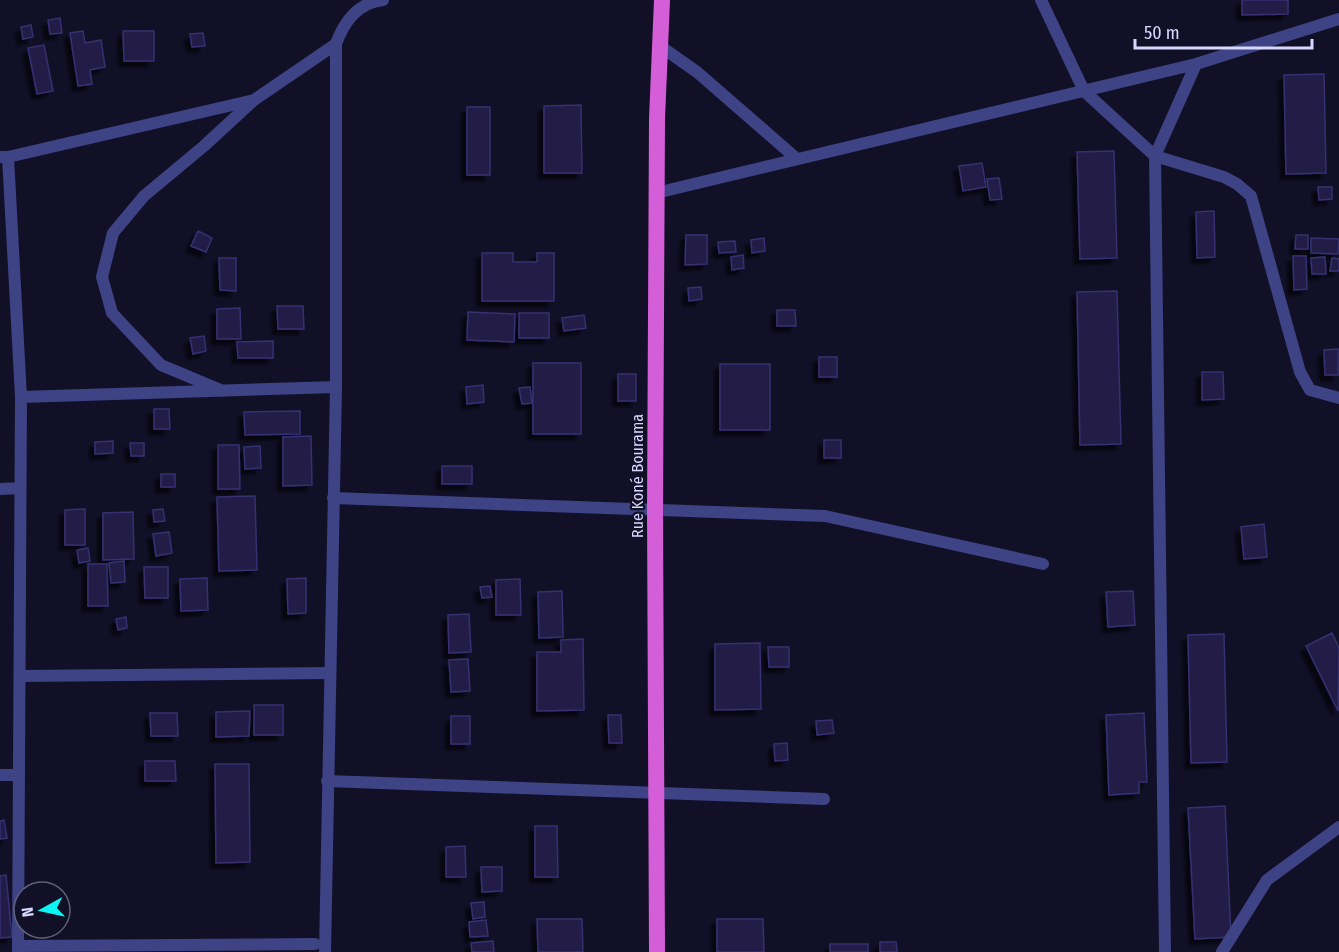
<svg xmlns="http://www.w3.org/2000/svg" width="1339" height="952" viewBox="0 0 1339 952" font-family="'Fira Sans Condensed',sans-serif">
  <defs>
    <filter id="shadow"><feDropShadow dx="-5.5" dy="5.5" stdDeviation="1.5" flood-color="#0009"/></filter>
  </defs>
  <rect width="100%" height="100%" fill="#121027"/>
  <path fill="#211d47" stroke="#363072" stroke-width="1.5" filter="url(#shadow)" d="M1242,0H1288V14L1242,15Z
    M60,18L62,33L50,34L48,20Z
    M31,25L33,37L23,39L21,27Z
    M83,31L85,43L101,40L105,67L90,70L92,84L78,86L70,33Z
    M123,31H154V61H124Z
    M203,33L205,46L192,47L190,34Z
    M44,45L53,91L37,94L28,48Z
    M1324,74L1326,173L1286,174L1284,75Z
    M581,105L582,173H544V106Z
    M467,107H490V175H467Z
    M1114,151L1117,258L1080,259L1077,152Z
    M982,163L986,187L963,191L959,166Z
    M999,178L1002,199L990,200L987,179Z
    M1318,187H1332V199L1319,200Z
    M1214,211L1215,257L1197,258L1196,212Z
    M198,231L212,238L206,252L191,246Z
    M686,235H707V264L685,265Z
    M1296,235H1308V249H1295Z
    M764,238L765,251L752,253L751,240Z
    M1311,238L1339,239L1338,254L1311,253Z
    M735,241L736,252L719,253L718,242Z
    M482,253H513V262H537V253H554V301H482Z
    M743,255L744,268L732,270L731,257Z
    M1293,256H1306L1307,289L1294,290Z
    M1325,257L1326,274H1312L1311,258Z
    M219,258H236V291L220,290Z
    M1332,258L1339,259V271H1330Z
    M701,287L702,299L689,301L688,288Z
    M1117,291L1121,444L1080,445L1077,292Z
    M277,306H303L304,329H278Z
    M240,308L241,339H217V309Z
    M777,310H795L796,326H777Z
    M468,312L515,314L514,342L467,340Z
    M519,313H549V338H519Z
    M584,315L586,328L564,331L562,318Z
    M204,336L206,351L193,354L190,338Z
    M273,341V358H238L237,342Z
    M1338,349V375H1325L1324,350Z
    M819,357H837V377H819Z
    M533,363H581V434H533Z
    M720,364H770V430H720Z
    M1202,372H1223L1224,399L1202,400Z
    M618,374H636V401H618Z
    M483,385L484,402L467,404L466,387Z
    M530,387L532,403L522,404L519,388Z
    M154,409H169L170,429H154Z
    M300,411V434L245,435L244,412Z
    M311,436L312,485L283,486V437Z
    M824,440H841V458H824Z
    M113,441V453L95,454V442Z
    M130,443H144V456H131Z
    M218,445H239L240,489H218Z
    M260,446L261,468L245,469L244,447Z
    M442,466H472V484H442Z
    M161,474H175V487H161Z
    M255,496L257,570L219,571L217,497Z
    M85,509V545H65V510Z
    M163,509L165,521L154,522L153,510Z
    M133,512L134,559L103,560V513Z
    M1264,524L1267,557L1244,559L1241,527Z
    M169,532L172,553L156,556L153,534Z
    M88,548L90,561L79,563L77,550Z
    M124,561L125,582L111,583L109,563Z
    M88,564H107L108,606H88Z
    M144,567H168V598H145Z
    M207,578L208,610L181,611L180,579Z
    M306,578V613L288,614L287,579Z
    M520,579L521,615H496V580Z
    M490,586L492,597L482,598L480,587Z
    M562,591L563,637L539,638L538,592Z
    M1133,591L1135,625L1108,627L1106,592Z
    M469,614L471,652L449,653L448,615Z
    M126,617L127,628L118,630L116,619Z
    M1332,633L1339,648L1338,711L1306,646Z
    M1224,634L1227,762L1191,763L1188,635Z
    M583,639L584,710L537,711V652H561V640Z
    M760,643L761,709L715,710V644Z
    M768,647H789V667H769Z
    M468,659L470,691L451,692L449,660Z
    M254,705H283V735H254Z
    M250,711L249,736L216,737V712Z
    M150,713H177L178,736H151Z
    M1144,713L1147,782H1139V793L1109,795L1106,715Z
    M608,715H621L622,743H609Z
    M451,716H470V744H451Z
    M832,720L834,733L817,735L816,721Z
    M787,743L788,760L775,761L774,744Z
    M145,761H175L176,781H145Z
    M215,764H249L250,862L216,863Z
    M1225,806L1231,937L1195,939L1188,808Z
    M4,820L7,838L0,839V821Z
    M535,826H557L558,877H535Z
    M465,846L466,877H446V847Z
    M481,867H502V891L482,892Z
    M6,875L12,937L0,938V876Z
    M484,902L485,917L473,919L471,903Z
    M537,919H582L583,952H538Z
    M717,919H763L764,952H717Z
    M486,920L488,936L470,937L469,922Z
    M493,941L494,952H472L471,943Z
    M880,942H896L897,952H880Z
    M830,944H868V952H830Z"/>
  <g fill="none" stroke-linecap="round" stroke-linejoin="round">
    <path stroke="#3d4384" stroke-width="12" d="M1041,0L1084,91L1155,156L1165,952
      M660,46L697,72L797,159
      M1196,64L1155,156L1224,177L1237,184L1251,196L1300,372L1310,390L1339,398
      M1,157H8L254,100L336,44
      M8,157L21,397L18,952
      M656,193L1196,64L1339,19
      M223,391L161,365L112,313L102,277L113,233L144,196L204,146L254,100
      M21,397L336,387
      M0,489L20,488
      M333,498L825,516L1043,564
      M20,676L329,673
      M0,775H19
      M327,781L824,799
      M18,946L315,944
      M1222,952L1267,880L1339,827"/>
    <path stroke="#3d4384" stroke-width="12" d="M325,952L336,387V44C344,22 357,3 383,0"/>
    <path stroke="#d45dd8" stroke-width="16" d="M657,952L655,510L657,119L662,0"/>
  </g>
  <g text-anchor="middle" stroke-width="4.5" stroke-linejoin="round" paint-order="stroke">
    <g font-size="16" fill="#d8d8fe" stroke="#121027">
      <text transform="translate(637 476) rotate(-90)" y="6">Rue Koné Bourama</text>
    </g>
  </g>
  <g transform="translate(42 910) rotate(262)"><circle r="28" fill="#121027" stroke="#61607d" stroke-width="1.5"/>
  <path d="M0-4.5L10 22L0 15L-10 22Z" fill="#0bf6f3"/>
  <text y="-9" font-size="16" font-weight="bold" text-anchor="middle" fill="#d8d8fe">N</text>
  </g>
  <path d="M1135 39v9h177v-9" fill="none" stroke="#d8d8fe" stroke-width="3"/>
  <text x="1144" y="39" font-size="18" fill="#d8d8fe" stroke="#121027" stroke-width="4.5" paint-order="stroke">50 m</text>
</svg>
